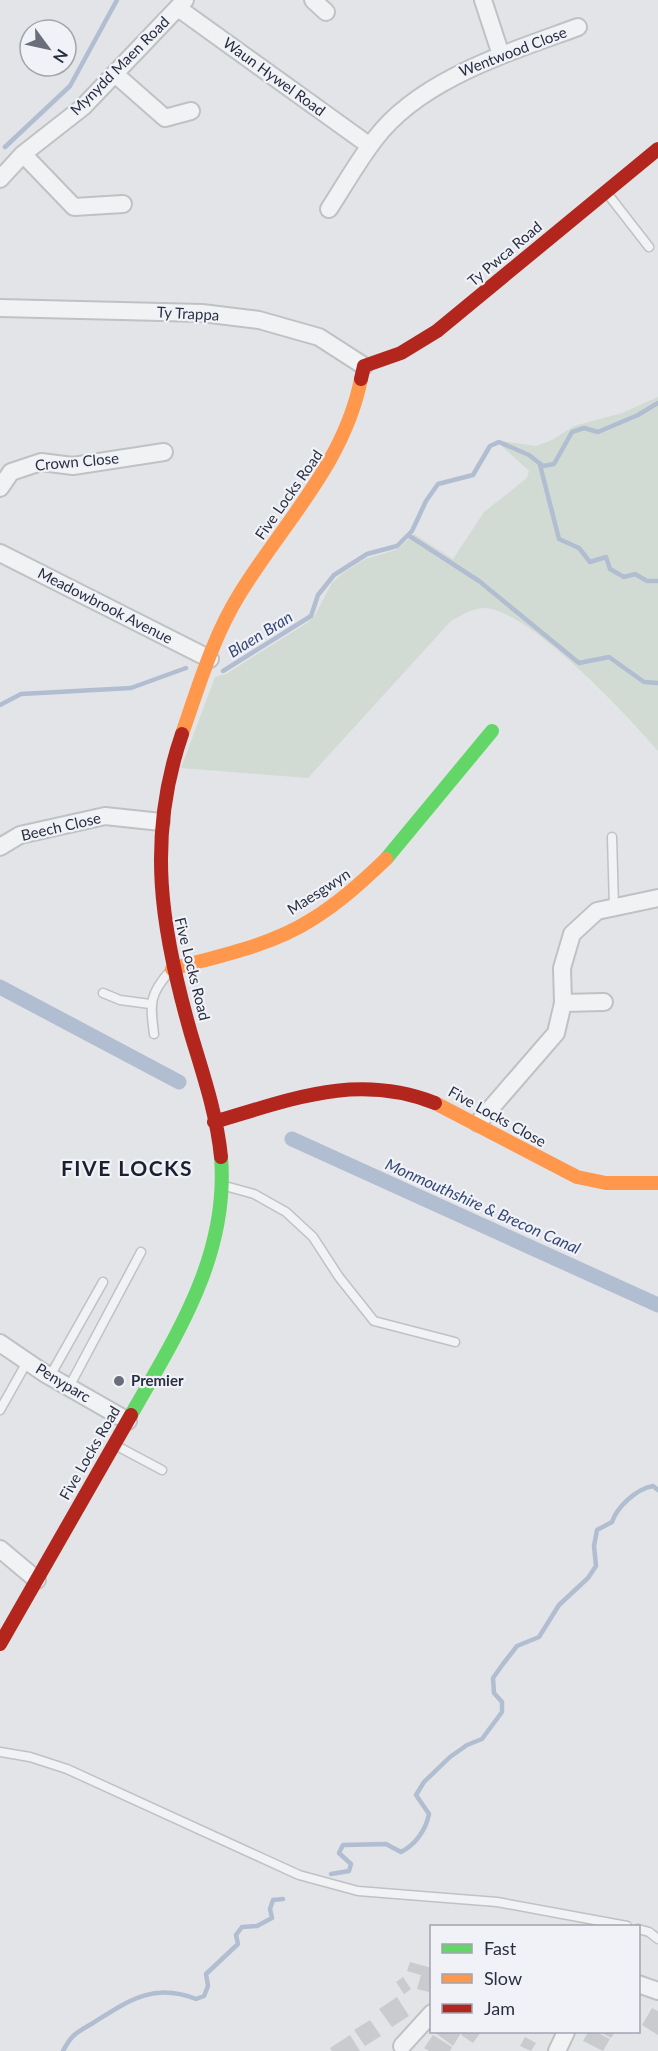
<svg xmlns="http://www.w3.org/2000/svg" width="658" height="2051" viewBox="0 0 658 2051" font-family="Lato,sans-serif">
  <rect width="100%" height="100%" fill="#e3e4e7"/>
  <path fill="#d2dbd3" d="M658,397V751C629,717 529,610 485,608C473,608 462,615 451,621L308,778L181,768L215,677L226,674L307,623L315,615L332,583L343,573L365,559L396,550L414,534L453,559L484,512L527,478L529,471L495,440L536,446L552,440L574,426L622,413Z"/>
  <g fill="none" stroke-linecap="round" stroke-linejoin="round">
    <path stroke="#b1bdd1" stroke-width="4.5" d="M5,147L70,86L117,0
      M540,465L559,539L579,548L590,562L606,557L610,569L624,577L635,574L647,581H658
      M408,535L479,581L579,663L609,657L644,682L658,683
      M223,671L311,616L318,595L334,575L367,554L397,546L412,531L426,501L438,484L473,475L490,446L499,442L529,455L543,466L554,464L572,432L584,428L598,432L638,415L658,403
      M0,705L21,694L131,688L186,668
      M331,1874L349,1871L351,1864L339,1853L343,1845L386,1844L401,1852C415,1845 426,1830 429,1814L416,1795L424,1782L450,1757L467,1745L482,1739L502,1712V1702L494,1693L493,1678L503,1664L517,1646L539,1637L559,1605L588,1578L596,1566L594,1546L597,1530L612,1522C617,1507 636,1489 653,1486L658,1490
      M63,2051C72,2034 76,2033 93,2023C128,2001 153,1982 196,1999L204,1996L208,1986L206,1974L238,1944L236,1935L242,1927L257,1926L272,1918L270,1909L273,1900L283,1899"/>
    <path stroke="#b1bdd1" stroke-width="15" d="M0,987L179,1082
      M292,1139L658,1305"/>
  </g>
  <path fill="#cacbcf" d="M410,1962L432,1968L429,1992L417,1989L421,1975L407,1971Z
    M403,1977L411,1989L404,1994L396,1982Z
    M397,1997L409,2016L392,2027L379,2009Z
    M652,2008L658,2011V2035L642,2025Z
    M370,2020L381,2036L365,2046L354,2030Z
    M434,2032H459L461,2033L453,2046Z
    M463,2032H481L473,2043L461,2035Z
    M588,2032H596L610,2039L603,2051L583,2041Z
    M600,2032H615L611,2038Z
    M350,2035L360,2051H332L330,2048Z
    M433,2035L452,2047L450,2051H429L424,2048Z
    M525,2037L536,2043L531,2051L520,2046Z"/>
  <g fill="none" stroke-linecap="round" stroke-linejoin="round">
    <defs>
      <path id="lane" d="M607,193L649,247
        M612,837L614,907
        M103,993L120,1000L150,1004
        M154,1034C150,1003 149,994 171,970
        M225,1186L254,1194L286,1212L313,1237L339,1277L374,1321L455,1342
        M50,1376L103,1282
        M69,1387L141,1252
        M0,1410L27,1362
        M115,1445L162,1470
        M0,1752L30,1757L67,1769L299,1875L358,1891L497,1902L627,1926
        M638,1929L649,1932L658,1939"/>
      <path id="street" d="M313,0L326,12
        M483,0L501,55
        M178,8L370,146
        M115,74L165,118L191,111
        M23,154L74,207L123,204
        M0,179L23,154L83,107L185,0
        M329,209C344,186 358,161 375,139C420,79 510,52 578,27
        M0,308L202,313L259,320L319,337L364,366
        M0,488L11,472L41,462L73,466L164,452
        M0,553L210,659
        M0,847L20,835L105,816L161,822
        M563,1003L604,1002
        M478,1123L556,1033L563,1003L562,968L572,934L597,911L658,898
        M0,1343L44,1373L128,1421
        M0,1549L37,1580
        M638,1984L658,1991
        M402,2046L432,2013
        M557,2051L566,2032"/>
    </defs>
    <use href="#lane" stroke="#c0c1c4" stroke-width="11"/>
    <use href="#street" stroke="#c0c1c4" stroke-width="20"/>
    <use href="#lane" stroke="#f1f2f4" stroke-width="8"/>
    <use href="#street" stroke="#f1f2f4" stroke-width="16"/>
    <path stroke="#63d668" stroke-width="14" d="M386,859L492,731
      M131,1415C177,1334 229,1255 221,1157"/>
    <path stroke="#ff974d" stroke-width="14" d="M182,734C198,688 213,637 239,595C283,523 344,464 361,379
      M172,969C218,956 270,946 311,920C339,903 363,881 386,859
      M435,1103L577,1177L606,1183H658"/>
    <path stroke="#b3261e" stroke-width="14" d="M361,379L364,366L401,353L437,331L658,149
      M182,734C146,839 161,929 191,1034C203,1074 217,1115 221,1157
      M214,1122C290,1100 356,1072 435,1103
      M0,1644L131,1415"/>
  </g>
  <circle fill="#6a6e7a" stroke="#f0f2f7" stroke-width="2" cx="119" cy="1381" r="6"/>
  <g text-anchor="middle" stroke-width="4.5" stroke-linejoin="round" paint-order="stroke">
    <g font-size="15" fill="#292f40" stroke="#f0f2f7">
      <text transform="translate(513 52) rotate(-21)" y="5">Wentwood Close</text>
      <text transform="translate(120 66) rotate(-45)" y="5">Mynydd Maen Road</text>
      <text transform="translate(274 77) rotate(36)" y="5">Waun Hywel Road</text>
      <text transform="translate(505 254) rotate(-40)" y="5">Ty Pwca Road</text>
      <text transform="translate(188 314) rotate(3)" y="5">Ty Trappa</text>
      <text transform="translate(77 462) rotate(-5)" y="5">Crown Close</text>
      <text transform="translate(289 495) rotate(-55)" y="5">Five Locks Road</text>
      <text transform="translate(105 606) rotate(27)" y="5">Meadowbrook Avenue</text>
      <text transform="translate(61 827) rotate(-13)" y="5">Beech Close</text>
      <text transform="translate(319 892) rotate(-33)" y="5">Maesgwyn</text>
      <text transform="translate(192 969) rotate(76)" y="5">Five Locks Road</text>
      <text transform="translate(497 1117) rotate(29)" y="5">Five Locks Close</text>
      <text transform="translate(63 1383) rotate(31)" y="5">Penyparc</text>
      <text transform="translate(90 1453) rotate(-60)" y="5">Five Locks Road</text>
    </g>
    <g font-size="15" font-weight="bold" fill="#292f40" stroke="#f0f2f7" text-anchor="start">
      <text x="131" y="1386">Premier</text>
    </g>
    <g font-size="16" font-style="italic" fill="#344873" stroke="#f0f2f7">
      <text transform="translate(260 634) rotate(-32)" y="6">Blaen Bran</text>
      <text transform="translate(483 1206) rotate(24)" y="6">Monmouthshire &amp; Brecon Canal</text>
    </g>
    <g font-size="21" font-weight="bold" letter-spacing="1.5" fill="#1b2031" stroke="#f0f2f7">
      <text x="127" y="1176">FIVE LOCKS</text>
    </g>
  </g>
  <rect x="430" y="1925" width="210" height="108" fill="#f0f2f7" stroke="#a0a4ae" stroke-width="1.5"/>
  <rect x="442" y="1944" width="30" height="9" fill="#63d668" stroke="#a0a4ae" stroke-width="1.5"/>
  <text x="484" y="1955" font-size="18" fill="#292f40">Fast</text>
  <rect x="442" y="1974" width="30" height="9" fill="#ff974d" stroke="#a0a4ae" stroke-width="1.5"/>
  <text x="484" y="1985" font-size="18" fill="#292f40">Slow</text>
  <rect x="442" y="2004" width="30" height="9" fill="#b3261e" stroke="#a0a4ae" stroke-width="1.5"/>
  <text x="484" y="2015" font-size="18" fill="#292f40">Jam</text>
  <g transform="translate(48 48) rotate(123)"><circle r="28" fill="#f0f2f7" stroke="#a0a4ae" stroke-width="1.5"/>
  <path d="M0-4.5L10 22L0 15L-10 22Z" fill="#6a6e7a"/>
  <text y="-9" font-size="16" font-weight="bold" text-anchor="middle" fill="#292f40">N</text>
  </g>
</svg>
